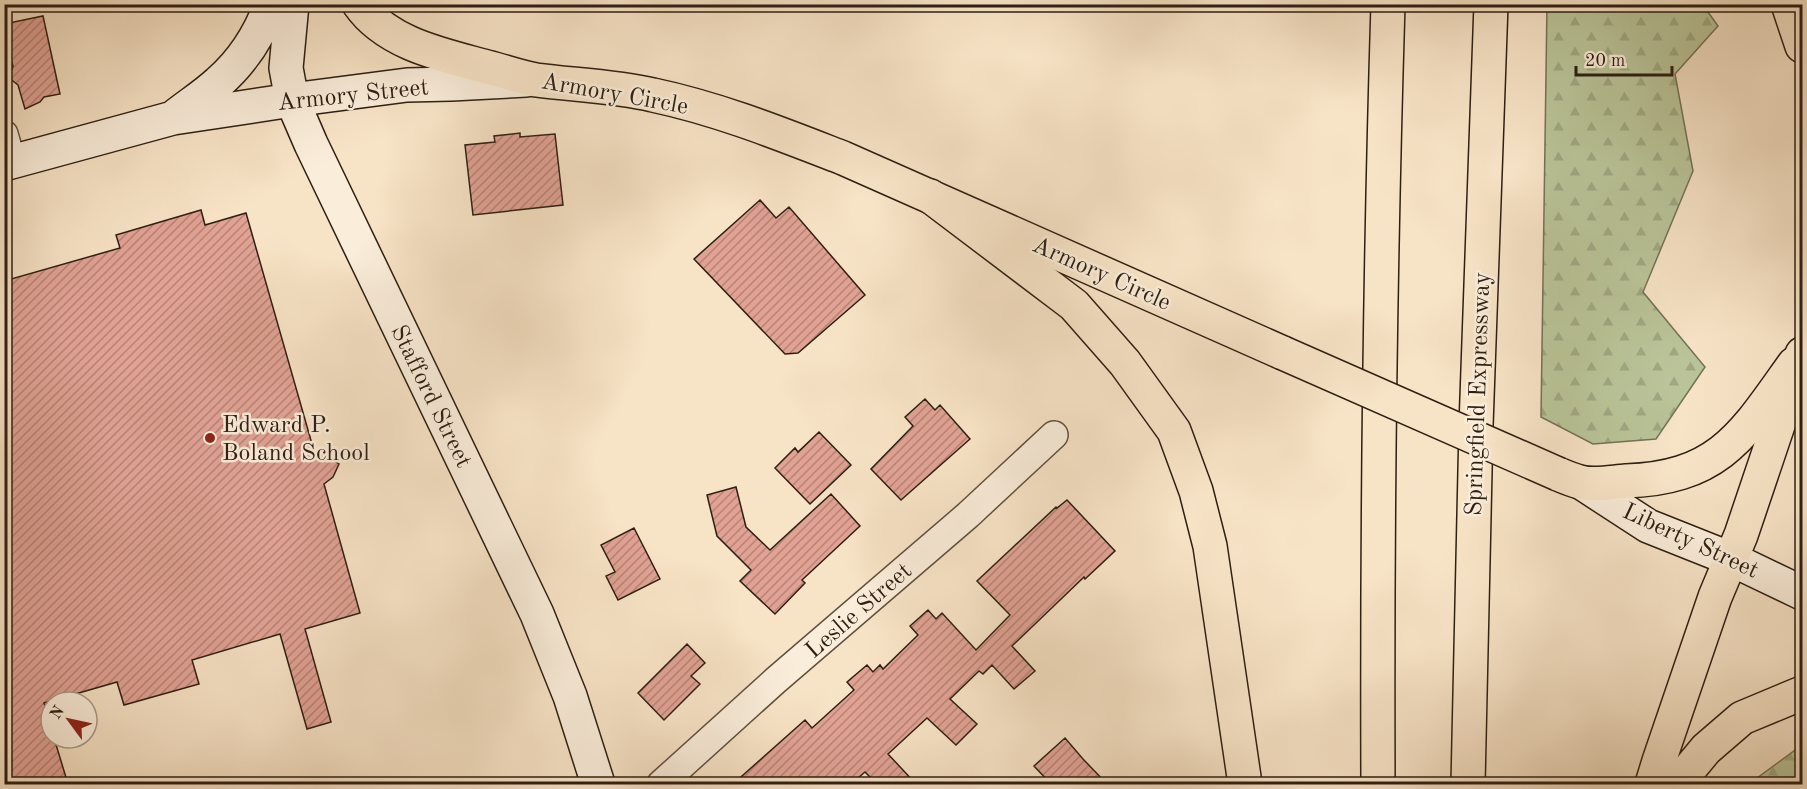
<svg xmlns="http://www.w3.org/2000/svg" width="1807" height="789" viewBox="0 0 1807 789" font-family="'Old Standard TT',serif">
  <defs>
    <pattern id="forest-firs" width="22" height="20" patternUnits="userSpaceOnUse" patternTransform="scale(1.5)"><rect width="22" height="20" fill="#b9c498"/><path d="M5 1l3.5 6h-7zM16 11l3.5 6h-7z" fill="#9fa882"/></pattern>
    <pattern id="building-hatch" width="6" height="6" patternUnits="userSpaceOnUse" patternTransform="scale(1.5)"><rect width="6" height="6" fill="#e1a294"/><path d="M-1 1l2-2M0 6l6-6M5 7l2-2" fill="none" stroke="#b78378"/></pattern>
  </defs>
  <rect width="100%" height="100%" fill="#f7e3c6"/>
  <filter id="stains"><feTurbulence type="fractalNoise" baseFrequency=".00333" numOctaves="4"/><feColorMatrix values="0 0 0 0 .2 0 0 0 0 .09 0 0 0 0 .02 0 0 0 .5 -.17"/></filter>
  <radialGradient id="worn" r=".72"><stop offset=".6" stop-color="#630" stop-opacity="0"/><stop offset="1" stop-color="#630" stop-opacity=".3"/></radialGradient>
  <path fill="url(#forest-firs)" stroke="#747256" stroke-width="1.5" d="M1547,5H1703L1718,26L1675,74L1693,171L1643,292L1705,367L1656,439L1593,444L1541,417Z
    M1802,745V784H1749Z"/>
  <path fill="url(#building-hatch)" stroke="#2e1f13" stroke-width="1.5" d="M43,16L60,94L44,97L40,102L25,109L18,85L9,78L13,66L4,37V24Z
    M520,133V137L555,134L563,205L473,215L465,145L495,142L494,136Z
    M760,200L776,218L789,207L865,295L798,353L785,354L694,259Z
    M201,210L205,225L246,213L314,451L327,456L339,464L333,477L324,484L360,613L305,629L331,722L307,729L280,634L192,660L199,684L124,705L117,682L44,703L51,726V738H54L68,784H4V281L120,248L116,235Z
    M925,399L935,410L940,405L970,439L901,500L871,469L913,426L905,417Z
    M819,432L851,465L810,504L775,468L795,448L798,452Z
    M736,487L746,527L770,550L831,494L860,526L802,580L805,583L775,614L740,581L751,570L717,536L707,495Z
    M1067,500L1115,551L1085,579L1084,577L1012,646L1035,671L1014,689L992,665L983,674L979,671L950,699L977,724L956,745L927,718L888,754L916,784H877L865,772L851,784H733L805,720L812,728L854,690L847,682L867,665L873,672L880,665L883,669L918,635L910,626L928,610L936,619L942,613L976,650L1010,615L977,581L1056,507L1057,508Z
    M634,528L660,579L618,600L606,576L615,572L601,545Z
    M687,644L705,663L691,676L700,684L664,720L638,693Z
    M1065,738L1083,759L1107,784H1051L1034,766Z"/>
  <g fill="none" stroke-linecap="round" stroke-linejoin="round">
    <defs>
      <path id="street" d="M4,134L12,162
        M661,784L776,680L968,515L1054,435"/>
      <path id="secondary" d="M292,4L286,68L292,100L311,144L537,614L570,696L598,784
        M174,117C189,105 205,95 219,82C243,61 260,34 271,4
        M4,164L173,118L292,100L407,85L451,84L526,80
        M1582,483L1648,526L1731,559L1802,593"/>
      <path id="primary" d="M359,4C387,44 443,55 487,67C503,71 520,77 536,80C575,85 615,86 653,95C719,109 781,134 843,158L1283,353
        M1788,4L1802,46
        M1558,474C1565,477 1572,480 1580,482C1593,486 1612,482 1626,481C1720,478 1744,434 1794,364"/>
      <path id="highway" d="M930,196L1074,305L1125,363L1174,431L1196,491L1210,546L1245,784
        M1378,784C1377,525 1380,264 1388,4
        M1468,784L1476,426L1491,4
        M1652,784L1659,761L1715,597L1741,535L1802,354
        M1677,784L1706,749L1742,718L1802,693"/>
    </defs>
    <use href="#street" stroke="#605040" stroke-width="30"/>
    <use href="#secondary" stroke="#2e1f13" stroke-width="36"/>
    <use href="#primary" stroke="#2e1f13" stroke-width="36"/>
    <use href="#highway" stroke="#2e1f13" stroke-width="36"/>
    <use href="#street" stroke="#faedda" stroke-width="27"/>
    <use href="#secondary" stroke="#faedda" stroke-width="33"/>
    <use href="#primary" stroke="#f7e3c6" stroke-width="33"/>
    <use href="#highway" stroke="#f7e3c6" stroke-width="33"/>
    <defs>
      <path id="primary-bridge" d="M1283,353L1558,474"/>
    </defs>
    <use href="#primary-bridge" stroke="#2e1f13" stroke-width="36" stroke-linecap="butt"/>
    <use href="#primary-bridge" stroke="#f7e3c6" stroke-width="33"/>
  </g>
  <circle fill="#8f2418" stroke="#faedda" stroke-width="2" cx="210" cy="438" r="6"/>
  <g text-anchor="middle" stroke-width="5" stroke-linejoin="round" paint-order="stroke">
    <g font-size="24" fill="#2e1f13" stroke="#faedda">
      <text transform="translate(615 93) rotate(10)" y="8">Armory Circle</text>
      <text transform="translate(353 94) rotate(-6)" y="8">Armory Street</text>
      <text transform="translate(1102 273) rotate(24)" y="8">Armory Circle</text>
      <text transform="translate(1477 394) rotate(-88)" y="8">Springfield Expressway</text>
      <text transform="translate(432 396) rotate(64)" y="8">Stafford Street</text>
      <text transform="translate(1691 540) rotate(25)" y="8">Liberty Street</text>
      <text transform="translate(858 610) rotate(-41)" y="8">Leslie Street</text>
    </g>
    <g font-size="24" fill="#2e1f13" stroke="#faedda" text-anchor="start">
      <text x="222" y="432">Edward P.<tspan x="222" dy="28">Boland School</tspan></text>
    </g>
  </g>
  <rect width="1807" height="789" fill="none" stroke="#f7e3c6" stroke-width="24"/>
  <rect x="6" y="6" width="1795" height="777" fill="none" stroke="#2e1f13" stroke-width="3"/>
  <rect x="12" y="12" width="1783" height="765" fill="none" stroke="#2e1f13" stroke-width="1.5"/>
  <g transform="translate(69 720) rotate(303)"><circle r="28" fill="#faedda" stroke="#a89b8a" stroke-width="1.5"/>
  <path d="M0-4.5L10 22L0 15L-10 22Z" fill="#8f2418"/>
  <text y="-9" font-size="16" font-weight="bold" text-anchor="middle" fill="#2e1f13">N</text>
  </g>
  <path d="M1576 66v9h96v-9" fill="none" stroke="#2e1f13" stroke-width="3"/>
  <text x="1585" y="66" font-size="18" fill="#2e1f13" stroke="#faedda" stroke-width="4.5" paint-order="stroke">20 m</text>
  <rect width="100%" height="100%" filter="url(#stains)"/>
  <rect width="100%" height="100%" fill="url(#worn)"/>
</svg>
